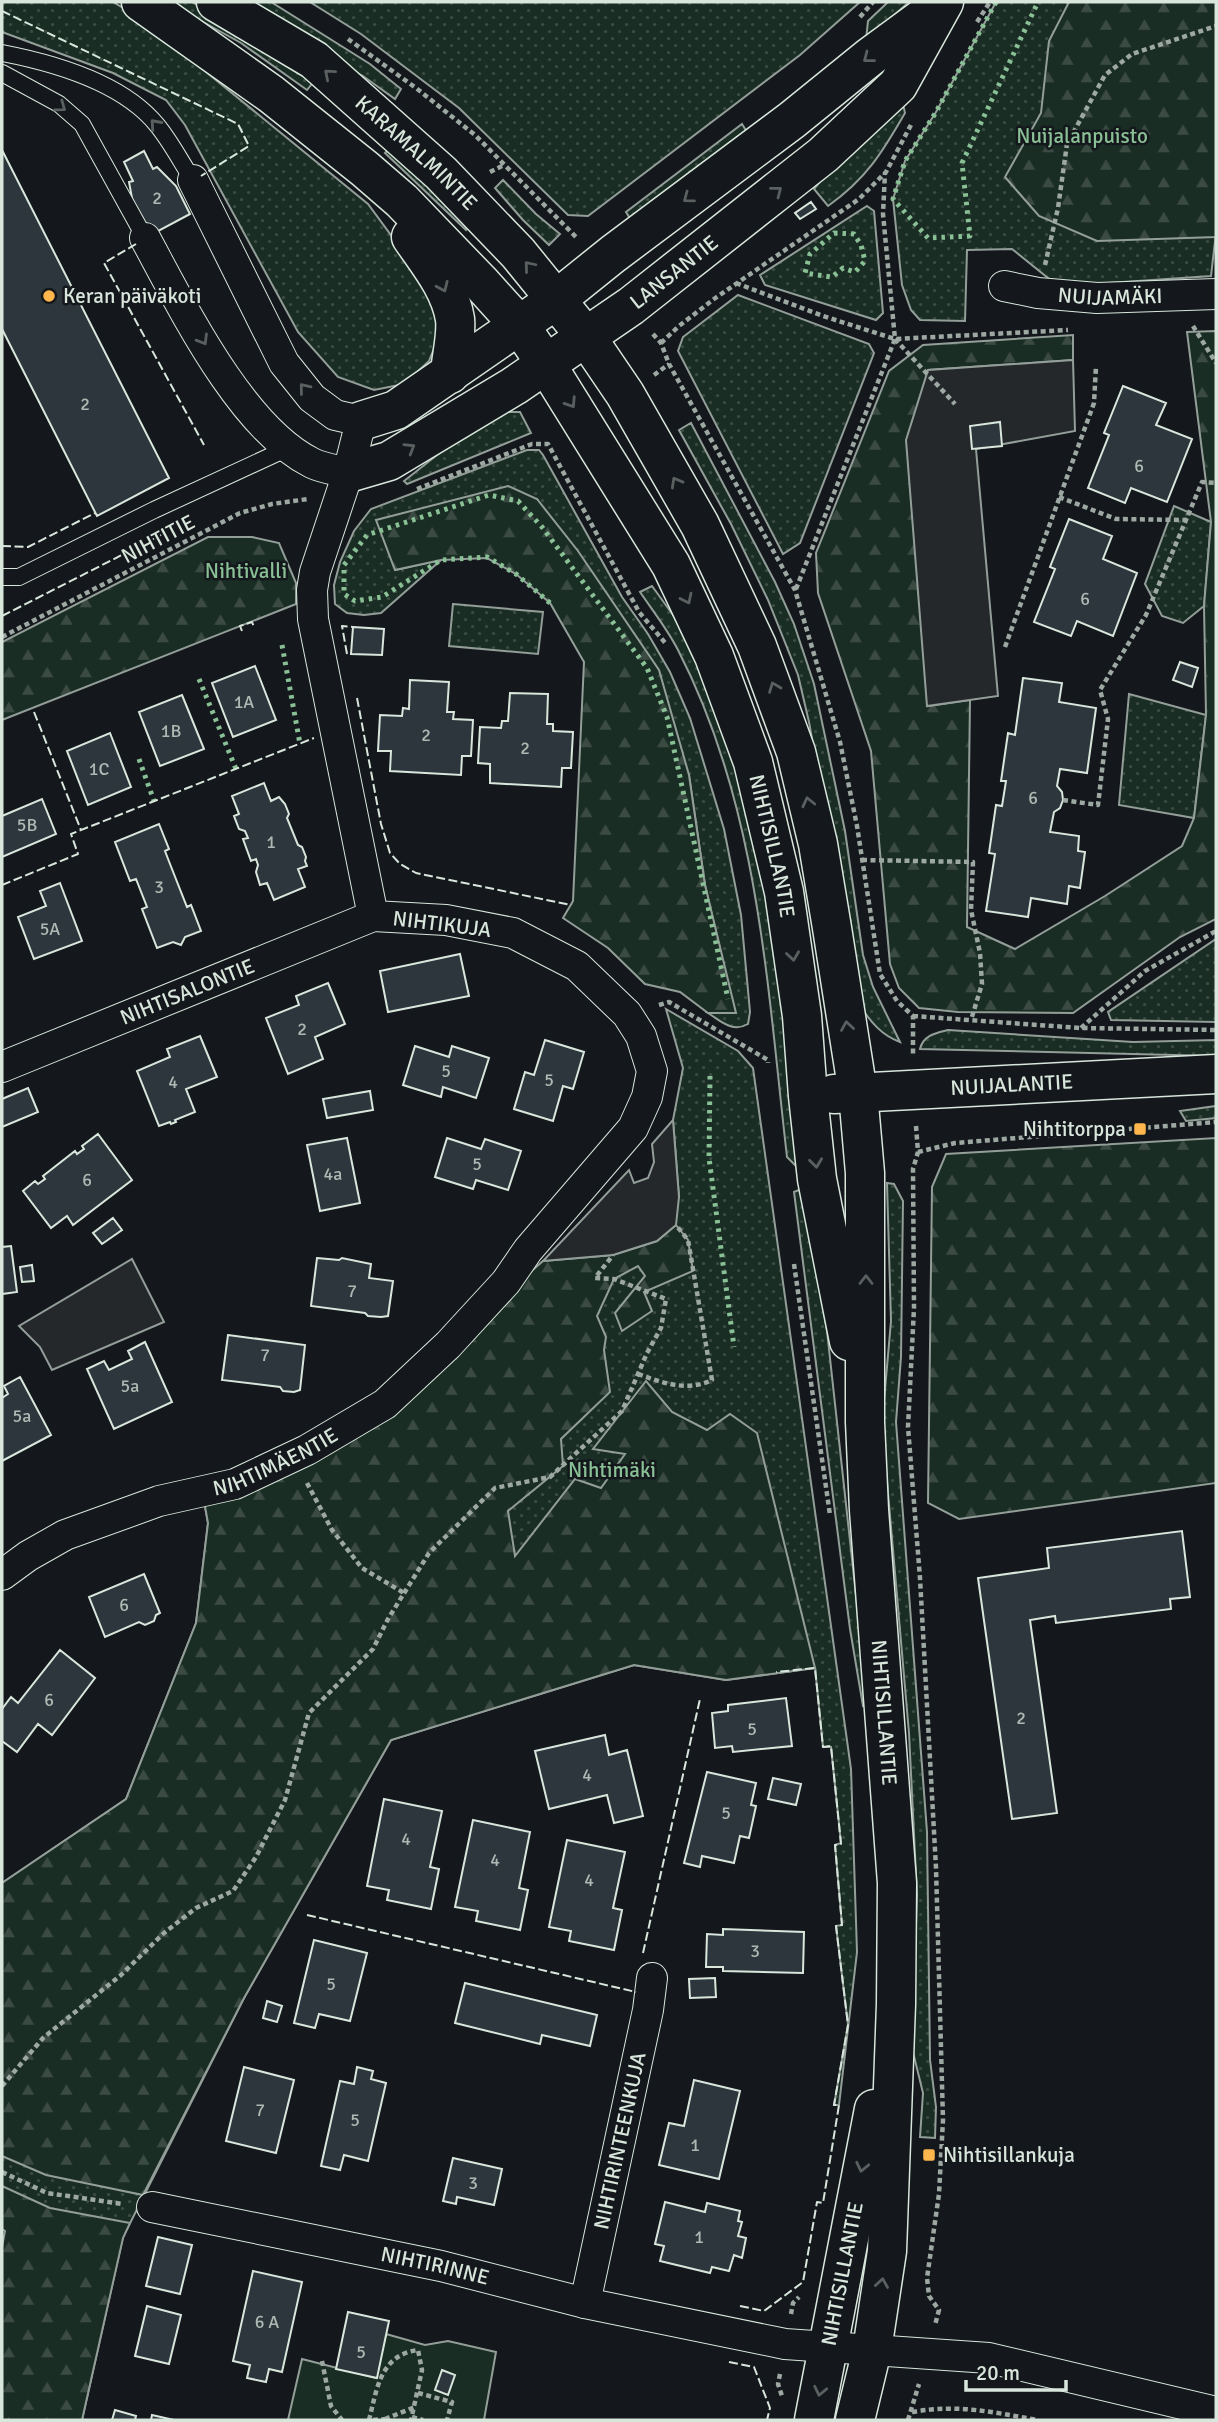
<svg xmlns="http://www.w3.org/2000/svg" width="1218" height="2422" viewBox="0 0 1218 2422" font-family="Signika,sans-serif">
  <defs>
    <pattern id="grass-dots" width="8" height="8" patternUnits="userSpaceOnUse" patternTransform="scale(1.75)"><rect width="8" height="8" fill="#1a2d24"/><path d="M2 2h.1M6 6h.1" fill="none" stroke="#3b4b43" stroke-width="1.8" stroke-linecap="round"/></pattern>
    <pattern id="forest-firs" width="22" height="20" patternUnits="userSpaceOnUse" patternTransform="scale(1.75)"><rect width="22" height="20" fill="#1a2d24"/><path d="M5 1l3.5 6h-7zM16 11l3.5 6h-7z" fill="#3b4b43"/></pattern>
  </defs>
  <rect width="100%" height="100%" fill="#14181c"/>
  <path fill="url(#grass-dots)" stroke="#939e99" stroke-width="2" d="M2,2H113L140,18L368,204L438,299L439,337L429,361L404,384L374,390L338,377L298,332L185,125L166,100L113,73L2,32Z
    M167,2H192L249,35L315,80L307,90L241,43Z
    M246,2H271L370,64L401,89L395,99L363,76L312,49Z
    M310,2H860L800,55L588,216L568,215L459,108L361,34Z
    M888,2H909L866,40L868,21Z
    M996,2H1216V233L1211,276L1079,285L1053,282L1012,249L967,250L965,321L920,320L911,310L902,285L893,199L905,161L936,112Z
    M903,104L905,113C882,153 866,179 828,206L814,189L860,132Z
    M742,124L750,137L634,225L626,212Z
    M394,144L475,220L466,230L385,153Z
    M503,180L536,214L560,234L549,245L523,220L495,188Z
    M867,206L874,211L883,313L876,320L765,285L760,275Z
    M738,295L869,344L874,353L800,543L783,554L678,351L683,337Z
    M499,412H520L531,433L407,484L404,481L479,422Z
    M691,423L775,582L794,624L814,684L845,831L863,955L873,987L900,1042C881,1035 871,1022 860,1006L809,722L798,675L768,600L731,524L679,430Z
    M527,450H539L543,455L622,597L648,634L670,672L690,718L724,829L741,915L750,1012L748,1024C732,1033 721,1021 708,1013H735L705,885L689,775L537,499L395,570L441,560L381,613L364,615L347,613L335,604L334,585L340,562L354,531L371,509Z
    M1174,506L1211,522L1204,606L1183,623L1162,616L1145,584Z
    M652,586L681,626L723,721L774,910L797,1167L787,1157C767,985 759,807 678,650C668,630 653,611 640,592Z
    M453,604L543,612L538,654L449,646Z
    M1129,694L1206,715L1194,818L1119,805Z
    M1216,939V1022L1111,1020L1108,1012Z
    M666,1009L738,1051L753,1068L851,1769L857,1952L839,2105H834L848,2025L836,1926L842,1925L835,1845L841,1843L831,1747H823L815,1668L726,1680L634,1665L391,1740L244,1998L123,2237L82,2420H2V1883L126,1799L196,1623L208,1523L204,1501L388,1413L543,1261L613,1255L679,1197L673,1120L683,1068Z
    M948,1030L1133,1042L1216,1040V1056L920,1049C923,1035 936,1033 948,1030Z
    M1216,1106V1118L1186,1121L1180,1111Z
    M887,1183L894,1184L903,1201L901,1357L896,1422L927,1832L930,2060L936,2107L935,2138L920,2137L923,2093L912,2048L917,1895L909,1733L882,1424L891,1321Z
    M804,1188L827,1331L868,1705L863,1706L850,1629L794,1192Z"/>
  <path fill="url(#forest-firs)" stroke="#939e99" stroke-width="2" d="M1069,2H1216V237L1097,241L1039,216L1005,177L1041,113L1049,41Z
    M1216,331V919L1180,937L1073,1013L958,1012L919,1008L899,988L890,964L871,751L818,593L816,553L889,371L923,345L1073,335V360L928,370V706L970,700L967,927L1015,949L1105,896L1182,846L1194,818L1206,715L1204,606L1211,522L1187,332Z
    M508,486L537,499L578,551L659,670L689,775L705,885L736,1013H708L680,992L645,984L608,948L563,918L573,901L584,662L550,603L516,574L487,558L441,560L395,570L376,520Z
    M208,537H252L279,543L296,583V604L2,720V642Z
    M1216,1138V1483L959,1519L928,1503L932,1187L946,1154Z
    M676,1225L688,1240L693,1271L644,1292L652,1311L622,1331L615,1313L645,1276L638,1266L614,1279L597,1316L606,1337L604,1350L610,1392L561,1439L563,1466L508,1511L515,1556L575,1479L601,1488L625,1454L593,1449L646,1381L672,1412L707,1430L730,1414L757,1433L815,1668L726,1680L634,1665L391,1740L244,1998L143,2195L46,2175L2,2156V1883L126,1799L196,1623L208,1523L204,1501L264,1480L519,1282L543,1261L613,1255L657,1241Z
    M2,2186L50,2208L130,2223L123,2238L82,2420H2V2247L5,2231L2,2229Z"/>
  <path fill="#1a2d24" stroke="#939e99" stroke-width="2" d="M386,2334L425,2345L448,2341L496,2352L484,2420H288L302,2359L376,2378Z"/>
  <path fill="#24282b" stroke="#939e99" stroke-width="2" d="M1073,360L1075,431L976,449L998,696L927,706L906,440L928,370Z
    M673,1120L679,1197L676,1225L657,1241L613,1255L543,1261L629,1170L634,1183L648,1178L654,1162L652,1144Z
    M132,1259L164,1322L52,1370L40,1347L19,1326Z"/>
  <path fill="#2c363c" stroke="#d8e6dc" stroke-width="2" d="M2,150L169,478L97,516L2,329Z
    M144,151L153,169L157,167L176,186L190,214L149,236L134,209L129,182L133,181L124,162Z
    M811,202L816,209L800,219L795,213Z
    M1123,386L1166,403L1156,425L1192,439L1167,502L1131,488L1125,503L1088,488L1109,435L1104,433Z
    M1000,422L1002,446L972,449L970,426Z
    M1069,519L1112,536L1103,559L1137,573L1113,636L1077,621L1071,636L1034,622L1055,569L1050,567Z
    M353,627L384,629L382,655L351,654Z
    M1180,662L1198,668L1192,687L1173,680Z
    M255,666L276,720L233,737L212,683Z
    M1023,678L1062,683L1059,702L1096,708L1087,773L1060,769L1057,786L1062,792L1063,800L1060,808L1054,812L1050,832L1079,836L1078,851L1085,852L1080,888L1069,886L1067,904L1031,898L1028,917L986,911L995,854L989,853L996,805L1002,806L1006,781H1001L1008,733L1015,735Z
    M410,680L449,682L447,712H454L453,719L473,720L471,756H462L461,775L390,771L391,751H378L380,715L402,716L403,708L409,709Z
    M510,693L548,694L547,724H553V731L573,732L571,768H562L561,787L490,783V764L478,763L480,727L501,728L502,721H508Z
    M182,695L204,749L160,766L139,712Z
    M110,733L131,787L88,805L67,751Z
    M264,783L271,801L279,797L285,804L289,814L287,818L298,845L302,847L306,857L305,861L307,866L298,869L305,887L274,900L267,883L260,885L256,872L258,865L256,859L251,861L243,839L248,838L245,831L239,829L234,816L239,814L232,796Z
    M42,799L56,834L2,857V816Z
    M159,824L169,849L165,851L170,864L187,907L191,905L201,931L185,937L181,945L173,942L157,948L142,909L147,907L136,879L130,881L115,842Z
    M60,883L82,941L34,959L18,917L46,906L40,891Z
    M460,954L469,996L388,1012L380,971Z
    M328,983L345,1024L315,1037L323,1059L288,1074L266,1018L299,1005L296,996Z
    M200,1036L217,1077L186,1089L195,1112L175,1120L176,1122L171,1124L170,1122L159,1126L137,1071L170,1057L167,1049Z
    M545,1040L584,1052L573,1089L563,1086L553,1121L514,1109L525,1072L534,1075Z
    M415,1046L449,1057L452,1046L489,1058L476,1098L443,1087L441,1097L403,1085Z
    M28,1088L38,1112L2,1127V1099Z
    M370,1091L373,1110L327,1118L323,1099Z
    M98,1134L132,1180L73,1225L67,1216L51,1228L23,1191L35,1181L38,1184L45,1179L43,1176L75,1151L77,1154L84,1149L82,1146Z
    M347,1138L360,1203L320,1211L307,1145Z
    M447,1138L481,1149L485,1139L521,1151L508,1190L476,1180L473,1189L435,1177Z
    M113,1218L122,1230L102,1244L93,1233Z
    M11,1246L17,1292L2,1294V1247Z
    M317,1258L339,1260L342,1258L371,1264L369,1278L393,1281L388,1316L381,1317L368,1316L365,1313L311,1306Z
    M32,1265L34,1281L22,1282L20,1267Z
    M228,1335L305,1345L300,1390L294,1392L283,1391L280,1387L222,1380Z
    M145,1342L172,1402L114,1429L87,1369L104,1361L109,1370L132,1359L128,1351Z
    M20,1377L51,1435L2,1461V1398L8,1394L4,1386Z
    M1182,1531L1190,1597L1170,1599L1171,1609L1056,1623L1055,1616L1030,1620L1057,1813L1012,1819L978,1578L1049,1568L1047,1548Z
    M144,1574L160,1613L156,1615L154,1621L145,1625L139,1622L105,1637L89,1597Z
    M60,1650L95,1678L52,1735L38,1724L17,1752L2,1741V1709L11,1697L18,1703Z
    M786,1698L792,1746L733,1752L732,1746L715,1748L712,1713L728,1711V1705Z
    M605,1735L609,1755L627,1750L643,1816L614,1823L607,1795L549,1809L535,1751Z
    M707,1772L756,1783L751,1805L756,1806L749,1838L740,1836L734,1863L702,1856L700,1867L684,1863Z
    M773,1778L801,1784L796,1805L768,1799Z
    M384,1799L442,1811L430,1867L439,1869L431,1909L387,1900L389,1890L367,1886Z
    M473,1820L530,1832L519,1888L528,1890L520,1930L476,1921L478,1911L455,1907Z
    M567,1840L625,1852L613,1908L622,1910L614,1950L569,1941L571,1931L549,1927Z
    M723,1929L804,1932L803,1973L723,1971V1967H706L707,1934L723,1935Z
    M314,1940L367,1953L350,2021L319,2014L315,2028L294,2023Z
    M715,1978L716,1997L690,1998L689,1979Z
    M465,1983L597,2015L590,2046L542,2035L540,2044L455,2023Z
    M267,2001L282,2006L277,2022L263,2018Z
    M244,2067L294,2080L276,2153L226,2141Z
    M357,2067L373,2071L371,2079L386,2083L368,2161L344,2155L340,2170L321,2166L340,2081L354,2084Z
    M694,2080L740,2091L719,2179L659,2165L669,2123L684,2126Z
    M453,2158L502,2169L494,2205L457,2197L456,2204L443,2201Z
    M665,2202L705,2212L707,2203L740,2211L738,2221L742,2222L738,2236L746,2238L742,2258L734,2255L729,2271L712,2267L710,2273L660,2261L664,2246L655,2244Z
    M158,2237L192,2245L180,2294L146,2286Z
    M253,2271L302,2282L282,2372L269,2369L266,2382L247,2378L250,2365L233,2361Z
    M147,2306L181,2315L169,2364L135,2356Z
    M348,2312L389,2321L377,2378L336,2369Z
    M442,2370L455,2375L448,2395L435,2390Z
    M115,2410L136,2416L135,2420H112Z
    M152,2415L174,2420H151Z"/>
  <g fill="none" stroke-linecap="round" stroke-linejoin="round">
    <defs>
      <path id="lane" d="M2,53C54,63 122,82 157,125C171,142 181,162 193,180
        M2,73L59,104L82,124L145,238
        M2,577H19L154,510L288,448"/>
      <g id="street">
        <path d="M145,238C182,306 241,428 312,463C322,468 336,470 348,473"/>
        <path id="s1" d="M1004,286L1038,293L1097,298L1216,294"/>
        <path id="s2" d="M2,1067L373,916"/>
        <path id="s3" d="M2,1575L28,1556L65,1535L159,1501L235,1484L252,1476L307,1450L385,1404L448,1345L506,1282L528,1250L633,1128L647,1097L652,1071L641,1036L627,1014L577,966L513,933L446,920L373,916L313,619L312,590L315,572L348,473L361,421L335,415L312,398L284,363L193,180"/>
        <path id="s4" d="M152,2207L441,2266L585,2303L785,2344L989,2358L1216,2412"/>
        <path id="s5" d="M585,2303L648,2010L652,1978"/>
      </g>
      <g id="secondary">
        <path id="s6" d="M141,2L271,94L365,169L402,201L482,284L520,326L546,364L671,565L714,656L753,762L784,892L802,1016L808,1096L817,1179L849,1341"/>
        <path id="s7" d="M216,2L314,60L441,173L518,253L587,338L625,394L700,525L757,646L796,752L818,844L832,928L858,1093L865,1173V1422L869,1510L897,1883L896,2004L887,2251L872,2350L855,2420"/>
        <path d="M411,237C428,262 450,288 455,319C457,336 451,357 450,374"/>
        <path d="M361,421L396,410L557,299L613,254L792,120L871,56L935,9"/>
        <path id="s8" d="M348,473L389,461L514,386L631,306L781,188L823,155L898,85L944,2"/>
        <path id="s9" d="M834,1094L1216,1074"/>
        <path id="s10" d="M814,2420L874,2109"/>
      </g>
    </defs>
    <use href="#lane" stroke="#d8e6dc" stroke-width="18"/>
    <use href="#street" stroke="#d8e6dc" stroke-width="32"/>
    <use href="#secondary" stroke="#d8e6dc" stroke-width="41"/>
    <path stroke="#9da8a2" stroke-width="4.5" stroke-dasharray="5 3.5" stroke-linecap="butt" d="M860,17L873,2
      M977,22L990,2
      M348,39L416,88L475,135L576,237
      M490,172L504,165
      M1045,265L1058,208L1067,144L1105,75L1132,54L1216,26
      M736,283L823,316L895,339L1068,330
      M1193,326L1216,363
      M653,334L661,343L669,364L795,590L840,742L857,826L880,974L897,1001L913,1016V1054
      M895,339L955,404
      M661,343L679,326L714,299L859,199L886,172L912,123
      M654,375L669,364
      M417,489L532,444H548L639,612L667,645
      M1059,497L1116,519L1187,520
      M796,589L895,339L883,214L885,173
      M2,637L240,513L272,504L308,499
      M1005,647L1094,403L1096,366
      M1063,800L1098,805L1108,719L1100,690L1146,615L1202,482L1216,483
      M862,860L973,862L971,910L980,953L982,984L971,1020
      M659,1005L669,1002L768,1060V1063
      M913,1016L1080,1028L1216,1030
      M1081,1028L1145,971L1216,931
      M916,1126L918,1152L913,1169L914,1308L908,1427L920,1578L936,1868L943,2120L939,2194L927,2278L929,2296L939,2310L935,2325
      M918,1152L955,1143L1216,1122
      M794,1264L830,1515
      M638,1374C663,1383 687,1392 712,1380L688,1240L676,1225
      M307,1483L332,1530L362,1568L404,1593
      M2,2086L43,2038L121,1975L164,1933L196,1908L233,1891L256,1857L285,1800L309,1713L373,1649L388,1619L429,1553L495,1488L550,1477L622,1411L647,1353L661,1328L666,1299L614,1279L595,1278L613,1255
      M2,2172L47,2193L123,2204
      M791,2314L793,2303L799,2297
      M322,2361L331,2406L342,2420
      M780,2374L778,2384L782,2396
      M418,2393L452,2402L447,2420
      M912,2412C959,2404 991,2412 1038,2420
      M412,2417L423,2420
      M385,2419L415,2407
      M369,2420C377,2389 380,2355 418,2350L422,2370L411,2420
      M373,2420L385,2419
      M908,2420L919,2384"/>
    <use href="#lane" stroke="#14181c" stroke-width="16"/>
    <use href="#street" stroke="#14181c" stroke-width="30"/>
    <use href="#secondary" stroke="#14181c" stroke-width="38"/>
    <path stroke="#8ac095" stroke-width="5" stroke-dasharray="3.5 5" stroke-linecap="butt" d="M996,2L936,112L905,161L893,199L928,238L970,236L962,163L1038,2
      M834,233L854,234L861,245L865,261L855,272L843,268L832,277L805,273L810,254Z
      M550,603L516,574L487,557L441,560L382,597L355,601L344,594V565L367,535L489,495L518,501L542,527L647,668L667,717L728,999
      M282,645L300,744
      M199,679L236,769
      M139,759L154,801
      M710,1076L709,1158L734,1347"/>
    <path stroke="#d8e6dc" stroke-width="2" stroke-dasharray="9 3.5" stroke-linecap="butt" d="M2,11L238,124L249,146L201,176
      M136,244L104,263L204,445
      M2,546L28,547L95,513
      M2,616L165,533
      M242,631L240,626L252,622L254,627
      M347,654L342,626L353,627
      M357,698L381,824L390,853L400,864L416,873L571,905
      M34,712L81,830
      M2,885L78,854L71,834L314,738
      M307,1915L636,1992
      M643,1953L700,1699
      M740,2306L764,2311L803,2282L817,2202L823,2203L839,2105H834L848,2025L836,1926L842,1925L835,1845L841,1844L831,1746L823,1747L815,1668L776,1672
      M729,2362L754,2367L770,2408L767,2420"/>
  </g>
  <defs><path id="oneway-chevron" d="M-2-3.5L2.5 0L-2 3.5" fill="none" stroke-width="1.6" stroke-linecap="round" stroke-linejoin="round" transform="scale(1.75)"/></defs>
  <g stroke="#59605f">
    <use href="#oneway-chevron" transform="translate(868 58) rotate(142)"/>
    <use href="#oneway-chevron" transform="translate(329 74) rotate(-139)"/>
    <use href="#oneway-chevron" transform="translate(61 107) rotate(36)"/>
    <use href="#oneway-chevron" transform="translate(155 124) rotate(-132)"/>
    <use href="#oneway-chevron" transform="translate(777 191) rotate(-38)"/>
    <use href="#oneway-chevron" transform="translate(688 198) rotate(143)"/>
    <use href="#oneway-chevron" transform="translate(529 266) rotate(-130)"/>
    <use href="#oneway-chevron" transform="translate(443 287) rotate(66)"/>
    <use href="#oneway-chevron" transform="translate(203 340) rotate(59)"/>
    <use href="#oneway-chevron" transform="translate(304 388) rotate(-129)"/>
    <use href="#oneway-chevron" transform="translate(571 403) rotate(57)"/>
    <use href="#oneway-chevron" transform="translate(410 448) rotate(-31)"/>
    <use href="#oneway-chevron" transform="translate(676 482) rotate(-119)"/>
    <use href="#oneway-chevron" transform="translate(687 599) rotate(64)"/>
    <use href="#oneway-chevron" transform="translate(774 687) rotate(-111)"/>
    <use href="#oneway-chevron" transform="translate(808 802) rotate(-103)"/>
    <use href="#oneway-chevron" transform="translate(793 956) rotate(82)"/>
    <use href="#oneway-chevron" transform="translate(847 1026) rotate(-99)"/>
    <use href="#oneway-chevron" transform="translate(816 1163) rotate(83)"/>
    <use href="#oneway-chevron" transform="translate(866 1280) rotate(-90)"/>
    <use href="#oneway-chevron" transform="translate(862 2167) rotate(102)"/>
    <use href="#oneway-chevron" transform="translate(882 2283) rotate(-81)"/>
    <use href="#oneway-chevron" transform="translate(820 2391) rotate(102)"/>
  </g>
  <g fill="#ffb74d" stroke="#14181c" stroke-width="2.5">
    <circle cx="49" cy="296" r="7"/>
    <rect x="1133" y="1122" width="14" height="14" rx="3.5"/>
    <rect x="922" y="2148" width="14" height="14" rx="3.5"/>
  </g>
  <g text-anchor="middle" stroke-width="5" stroke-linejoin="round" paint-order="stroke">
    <g font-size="18" fill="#adbab4">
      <text x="157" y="204">2</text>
      <text x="85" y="410">2</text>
      <text x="1139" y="472">6</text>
      <text x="1085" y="605">6</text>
      <text x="244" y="708">1A</text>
      <text x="171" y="737">1B</text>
      <text x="426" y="741">2</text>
      <text x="525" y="754">2</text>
      <text x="99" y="775">1C</text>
      <text x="1033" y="804">6</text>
      <text x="27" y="831">5B</text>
      <text x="271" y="848">1</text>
      <text x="159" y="893">3</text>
      <text x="50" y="935">5A</text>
      <text x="302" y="1035">2</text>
      <text x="446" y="1077">5</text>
      <text x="549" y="1086">5</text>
      <text x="173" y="1088">4</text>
      <text x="477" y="1170">5</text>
      <text x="333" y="1180">4a</text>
      <text x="87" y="1186">6</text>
      <text x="352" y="1297">7</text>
      <text x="265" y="1361">7</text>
      <text x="130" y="1392">5a</text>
      <text x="22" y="1422">5a</text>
      <text x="124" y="1611">6</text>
      <text x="49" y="1706">6</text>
      <text x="1021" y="1724">2</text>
      <text x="752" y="1735">5</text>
      <text x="587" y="1781">4</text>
      <text x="726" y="1819">5</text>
      <text x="406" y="1845">4</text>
      <text x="495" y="1866">4</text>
      <text x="589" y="1886">4</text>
      <text x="755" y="1957">3</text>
      <text x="331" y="1990">5</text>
      <text x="260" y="2116">7</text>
      <text x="355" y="2126">5</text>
      <text x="695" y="2151">1</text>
      <text x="473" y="2189">3</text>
      <text x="699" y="2243">1</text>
      <text x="267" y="2328">6 A</text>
      <text x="361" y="2358">5</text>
    </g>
    <g font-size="21" fill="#8ac095" stroke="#14181c">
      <text x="1082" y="143">Nuijalanpuisto</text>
      <text x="246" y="578">Nihtivalli</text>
      <text x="612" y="1477">Nihtimäki</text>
    </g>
    <g font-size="21" fill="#d8e6dc" stroke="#14181c">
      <text dy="7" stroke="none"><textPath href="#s7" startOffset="252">KARAMALMINTIE</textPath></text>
      <text dy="7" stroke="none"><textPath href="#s8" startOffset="385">LANSANTIE</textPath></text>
      <text dy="7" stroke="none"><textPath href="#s1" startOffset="107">NUIJAMÄKI</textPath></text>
      <text transform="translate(158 539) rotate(-28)" y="7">NIHTITIE</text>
      <text dy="7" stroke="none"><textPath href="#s6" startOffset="1083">NIHTISILLANTIE</textPath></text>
      <text transform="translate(442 924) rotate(7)" y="7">NIHTIKUJA</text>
      <text dy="7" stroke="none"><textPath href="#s2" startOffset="200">NIHTISALONTIE</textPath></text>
      <text dy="7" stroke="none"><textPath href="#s9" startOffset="178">NUIJALANTIE</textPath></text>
      <text dy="7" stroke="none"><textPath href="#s3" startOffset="298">NIHTIMÄENTIE</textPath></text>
      <text dy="7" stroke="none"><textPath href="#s7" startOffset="1937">NIHTISILLANTIE</textPath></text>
      <text dy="7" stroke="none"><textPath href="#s5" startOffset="166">NIHTIRINTEENKUJA</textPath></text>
      <text dy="7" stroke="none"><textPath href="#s4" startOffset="289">NIHTIRINNE</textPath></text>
      <text dy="7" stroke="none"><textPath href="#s10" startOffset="149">NIHTISILLANTIE</textPath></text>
    </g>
    <g font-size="21" fill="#d8e6dc" stroke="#14181c" text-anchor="start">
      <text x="63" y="303">Keran päiväkoti</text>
      <text x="1126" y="1136" text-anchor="end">Nihtitorppa</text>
      <text x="943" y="2162">Nihtisillankuja</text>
    </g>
  </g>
  <rect width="1218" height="2422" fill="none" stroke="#d8e6dc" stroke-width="7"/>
  <path d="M966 2380v10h100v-10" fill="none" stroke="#d8e6dc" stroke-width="3.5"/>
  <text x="976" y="2380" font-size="21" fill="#d8e6dc" stroke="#14181c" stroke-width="5" paint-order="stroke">20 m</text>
</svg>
